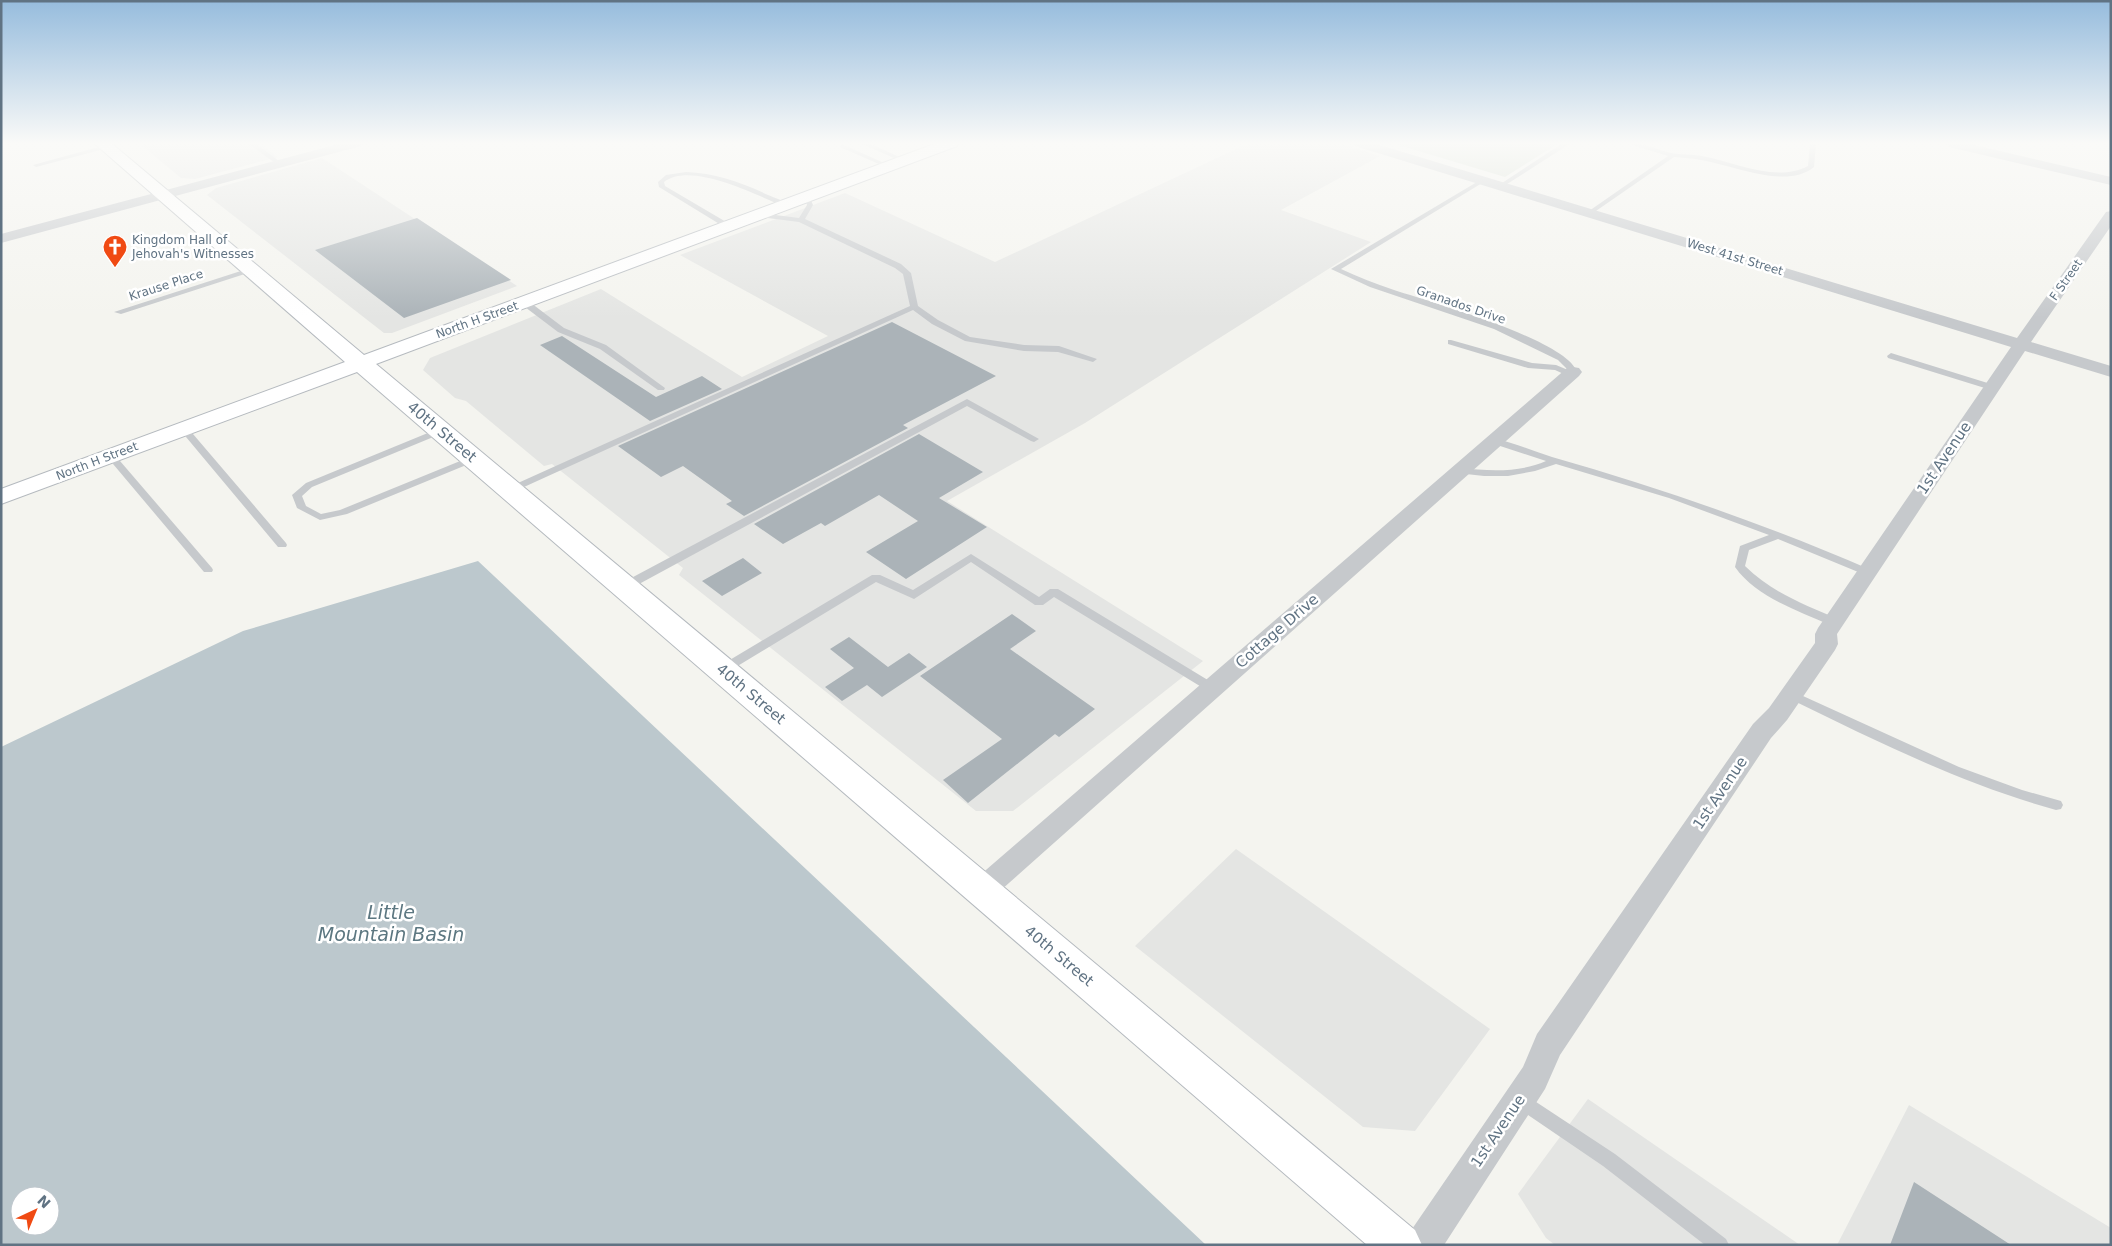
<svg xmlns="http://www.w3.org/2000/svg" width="2112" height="1246" viewBox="0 0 2112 1246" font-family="'DejaVu Sans',sans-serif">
  <rect width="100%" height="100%" fill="#f4f4ef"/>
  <path fill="#e4e5e3" d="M146,143H258L278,157L195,179L181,178L141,145Z
    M1249,143H1338L1380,156L1281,210L1371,242L1085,423L947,501L1203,661L1013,811H976L679,575L683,568L552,464L544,466L466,401L455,398L423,370L430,358L601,289L742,377L828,336L680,255L845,193L995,262Z
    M322,158L517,286L392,333H384L207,195L216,188Z
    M1236,849L1490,1029L1415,1131L1363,1127L1135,946Z
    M1588,1099L1800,1245H1555L1546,1238L1518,1194Z
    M1909,1105L2111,1228V1245H1837Z"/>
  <path fill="#d4dcd0" d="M1392,143H1559L1505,177Z"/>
  <path fill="#bcc8cd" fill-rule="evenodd" d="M478,561L1206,1245H1V747L243,631ZM20,1196H50V1226H20Z"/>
  <path fill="#abb3b8" d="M417,218L511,280L404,318L315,250Z
    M892,322L996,376L903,425L908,428L744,516L726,504L732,501L683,466L661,477L618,446Z
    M562,336L656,397L702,376L722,389L650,421L540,345Z
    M919,434L983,472L939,498L987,527L906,579L866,552L918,521L879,495L825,526L821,523L783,544L754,524Z
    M743,558L762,573L722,596L702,581Z
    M1012,614L1036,631L1010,649L1095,709L1059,737L1055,734L968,803L943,780L1002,739L920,676Z
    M849,637L888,667L909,653L927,667L882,697L867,685L842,701L825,687L854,668L830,649Z
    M1914,1182L2011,1245H1890Z"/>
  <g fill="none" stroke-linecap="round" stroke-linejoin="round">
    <defs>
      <path id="secondary" d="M94,143H111L364,355L937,143H959L957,146L376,364L1415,1230L1422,1245H1367L357,372L1,504V489L345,362Z"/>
    </defs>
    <use href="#secondary" stroke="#b5babf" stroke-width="2"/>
    <path fill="#c6c9cc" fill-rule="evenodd" d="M247,143H255L283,164L278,165Z
      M860,143H869L908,161L903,162Z
      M1563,143H1571L1504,186L1499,185Z
      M1626,143C1642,143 1656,149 1671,153C1681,155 1692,154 1702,156C1736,162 1775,183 1808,166L1810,143H1816L1814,167C1786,190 1733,165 1701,160C1692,158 1683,158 1674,157L1593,213H1589V211L1668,156Z
      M106,145L108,146V148L36,167L33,165Z
      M840,145H844L893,167L888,168L840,147Z
      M686,172C715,173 741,182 768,195C775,198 783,200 788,205L783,206C756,195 691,161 664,182L665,186L733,226L726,228L659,187L658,182L666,175Z
      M1482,179L1487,180L1341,269C1358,277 1376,284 1394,290C1428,301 1567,340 1577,372L1574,376H1568L1555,370L1528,368L1448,344V340H1451L1532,363L1556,365L1568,370L1558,360L1494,329L1370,287L1331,269Z
      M805,196H809L813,205L805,219L901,264L911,273L918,306L938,320L970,337L1024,345L1059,346L1097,359L1093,362L1058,352L1024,351L965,341L932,324L913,310L513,492H507L505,490L507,488L910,306L903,274L895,268L799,222L760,217L757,215L760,213L799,218L807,205Z
      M247,269L254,271L121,314L114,312Z
      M521,300H527L564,328L606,345L665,388L664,390H658L600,349L558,332L521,304Z
      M1891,353L1994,385L1995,387L1991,390L1988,389L1888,358L1887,356Z
      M967,399L1039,439L1034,442L1031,441L967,406L628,590L624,591L619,587L620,584Z
      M184,426L187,427L286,543L287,545L286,547H278L181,431L179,429Z
      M440,428L445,431L443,433L312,487L302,496L306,506L321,514L340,510L470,457H476V461L347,514L320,520L297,508L292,495L306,483Z
      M1494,438C1514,443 1533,451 1552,457C1661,488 1767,525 1871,570L1872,572L1871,574H1863L1778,539L1749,550L1745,566C1771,592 1805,605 1838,619L1840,622L1834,626L1830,625C1797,610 1756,597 1735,567L1740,546L1769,535L1669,498L1556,464L1535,471L1508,476H1484L1457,473L1455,471L1460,468C1489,471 1519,473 1546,461L1491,443V439Z
      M111,453L114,454L212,568L213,570L212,572H204L108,458L106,456Z
      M971,554L1039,597L1050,589H1058L1216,685L1218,688L1216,691H1208L1054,597L1043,605H1035L971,562L914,599L876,582L726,673H718L716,670L718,667L872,575H880L913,590Z
      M1792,691L1959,767L2022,790L2061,801L2063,805L2061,809L2056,810C1962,784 1876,741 1788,698L1786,695L1788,692Z
      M1521,1092L1615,1154L1726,1239L1729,1245H1705L1603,1166L1515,1106L1513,1100L1515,1094Z"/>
    <path fill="#c6c9cc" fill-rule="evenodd" d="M342,143H363L361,146L1,243V234Z
      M1353,143H1373L2017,338L2106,212L2111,211V226L2031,342L2111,366V377L2025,351L1837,634L1838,644L1835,650L1787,720L1771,738L1560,1055L1545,1089L1444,1245H1405L1410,1232L1523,1067L1537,1034L1753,724L1769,708L1815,643V634L1818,628L2011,347L1355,146Z
      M1947,143H1966L2111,177V185L1949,147Z
      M1573,367L1579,368L1582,372L1579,376L992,898L982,902L972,898L968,890L972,882L1567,368Z"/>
    <use href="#secondary" fill="#fff" fill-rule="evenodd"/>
  </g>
  <linearGradient id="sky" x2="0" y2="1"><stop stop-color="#96bcdd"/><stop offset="0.45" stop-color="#fafaf8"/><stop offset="1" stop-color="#fafaf8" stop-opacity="0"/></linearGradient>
  <rect width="2112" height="318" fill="url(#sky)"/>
  <defs>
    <symbol id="church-pin" viewBox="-11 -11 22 30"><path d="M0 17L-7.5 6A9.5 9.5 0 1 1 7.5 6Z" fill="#f04a13" stroke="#fff"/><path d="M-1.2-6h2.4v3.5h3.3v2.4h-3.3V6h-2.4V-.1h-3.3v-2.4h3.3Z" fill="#fff"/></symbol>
  </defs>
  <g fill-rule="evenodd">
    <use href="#church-pin" x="101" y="233" width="28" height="38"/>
  </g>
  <g text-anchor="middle" stroke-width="5" stroke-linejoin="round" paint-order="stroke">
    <g font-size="12" fill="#607383" stroke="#fff" text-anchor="start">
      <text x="132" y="244">Kingdom Hall of<tspan x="132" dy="14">Jehovah's Witnesses</tspan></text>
    </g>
    <g font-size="12" fill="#607383" stroke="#fff">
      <text transform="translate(1735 257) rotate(17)" y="4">West 41st Street</text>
      <text transform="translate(2066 280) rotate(-55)" y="4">F Street</text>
      <text transform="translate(166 285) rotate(-18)" y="4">Krause Place</text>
      <text transform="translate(1461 305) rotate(19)" y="4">Granados Drive</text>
      <text transform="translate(477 320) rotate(-20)" y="4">North H Street</text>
      <text transform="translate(97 461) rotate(-21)" y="4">North H Street</text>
    </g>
    <g font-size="15" fill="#607383" stroke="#fff">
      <text transform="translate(442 432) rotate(40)" y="5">40th Street</text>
      <text transform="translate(1944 458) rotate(-56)" y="5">1st Avenue</text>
      <text transform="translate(1277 631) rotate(-41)" y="5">Cottage Drive</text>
      <text transform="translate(751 694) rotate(40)" y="5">40th Street</text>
      <text transform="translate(1720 793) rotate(-56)" y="5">1st Avenue</text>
      <text transform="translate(1059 956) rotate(40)" y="5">40th Street</text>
      <text transform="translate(1498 1131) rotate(-56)" y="5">1st Avenue</text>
    </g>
    <g font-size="19" font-style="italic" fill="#5c7781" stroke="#fff">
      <text x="391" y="919">Little<tspan x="391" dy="22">Mountain Basin</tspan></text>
    </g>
  </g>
  <rect width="2112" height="1246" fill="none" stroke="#607383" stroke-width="5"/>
  <g transform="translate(35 1211) rotate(44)"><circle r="24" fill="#ffffff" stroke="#bfc7cd"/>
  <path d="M0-4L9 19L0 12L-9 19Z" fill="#f04a13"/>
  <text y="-8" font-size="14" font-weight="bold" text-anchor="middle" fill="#607383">N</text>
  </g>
</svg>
